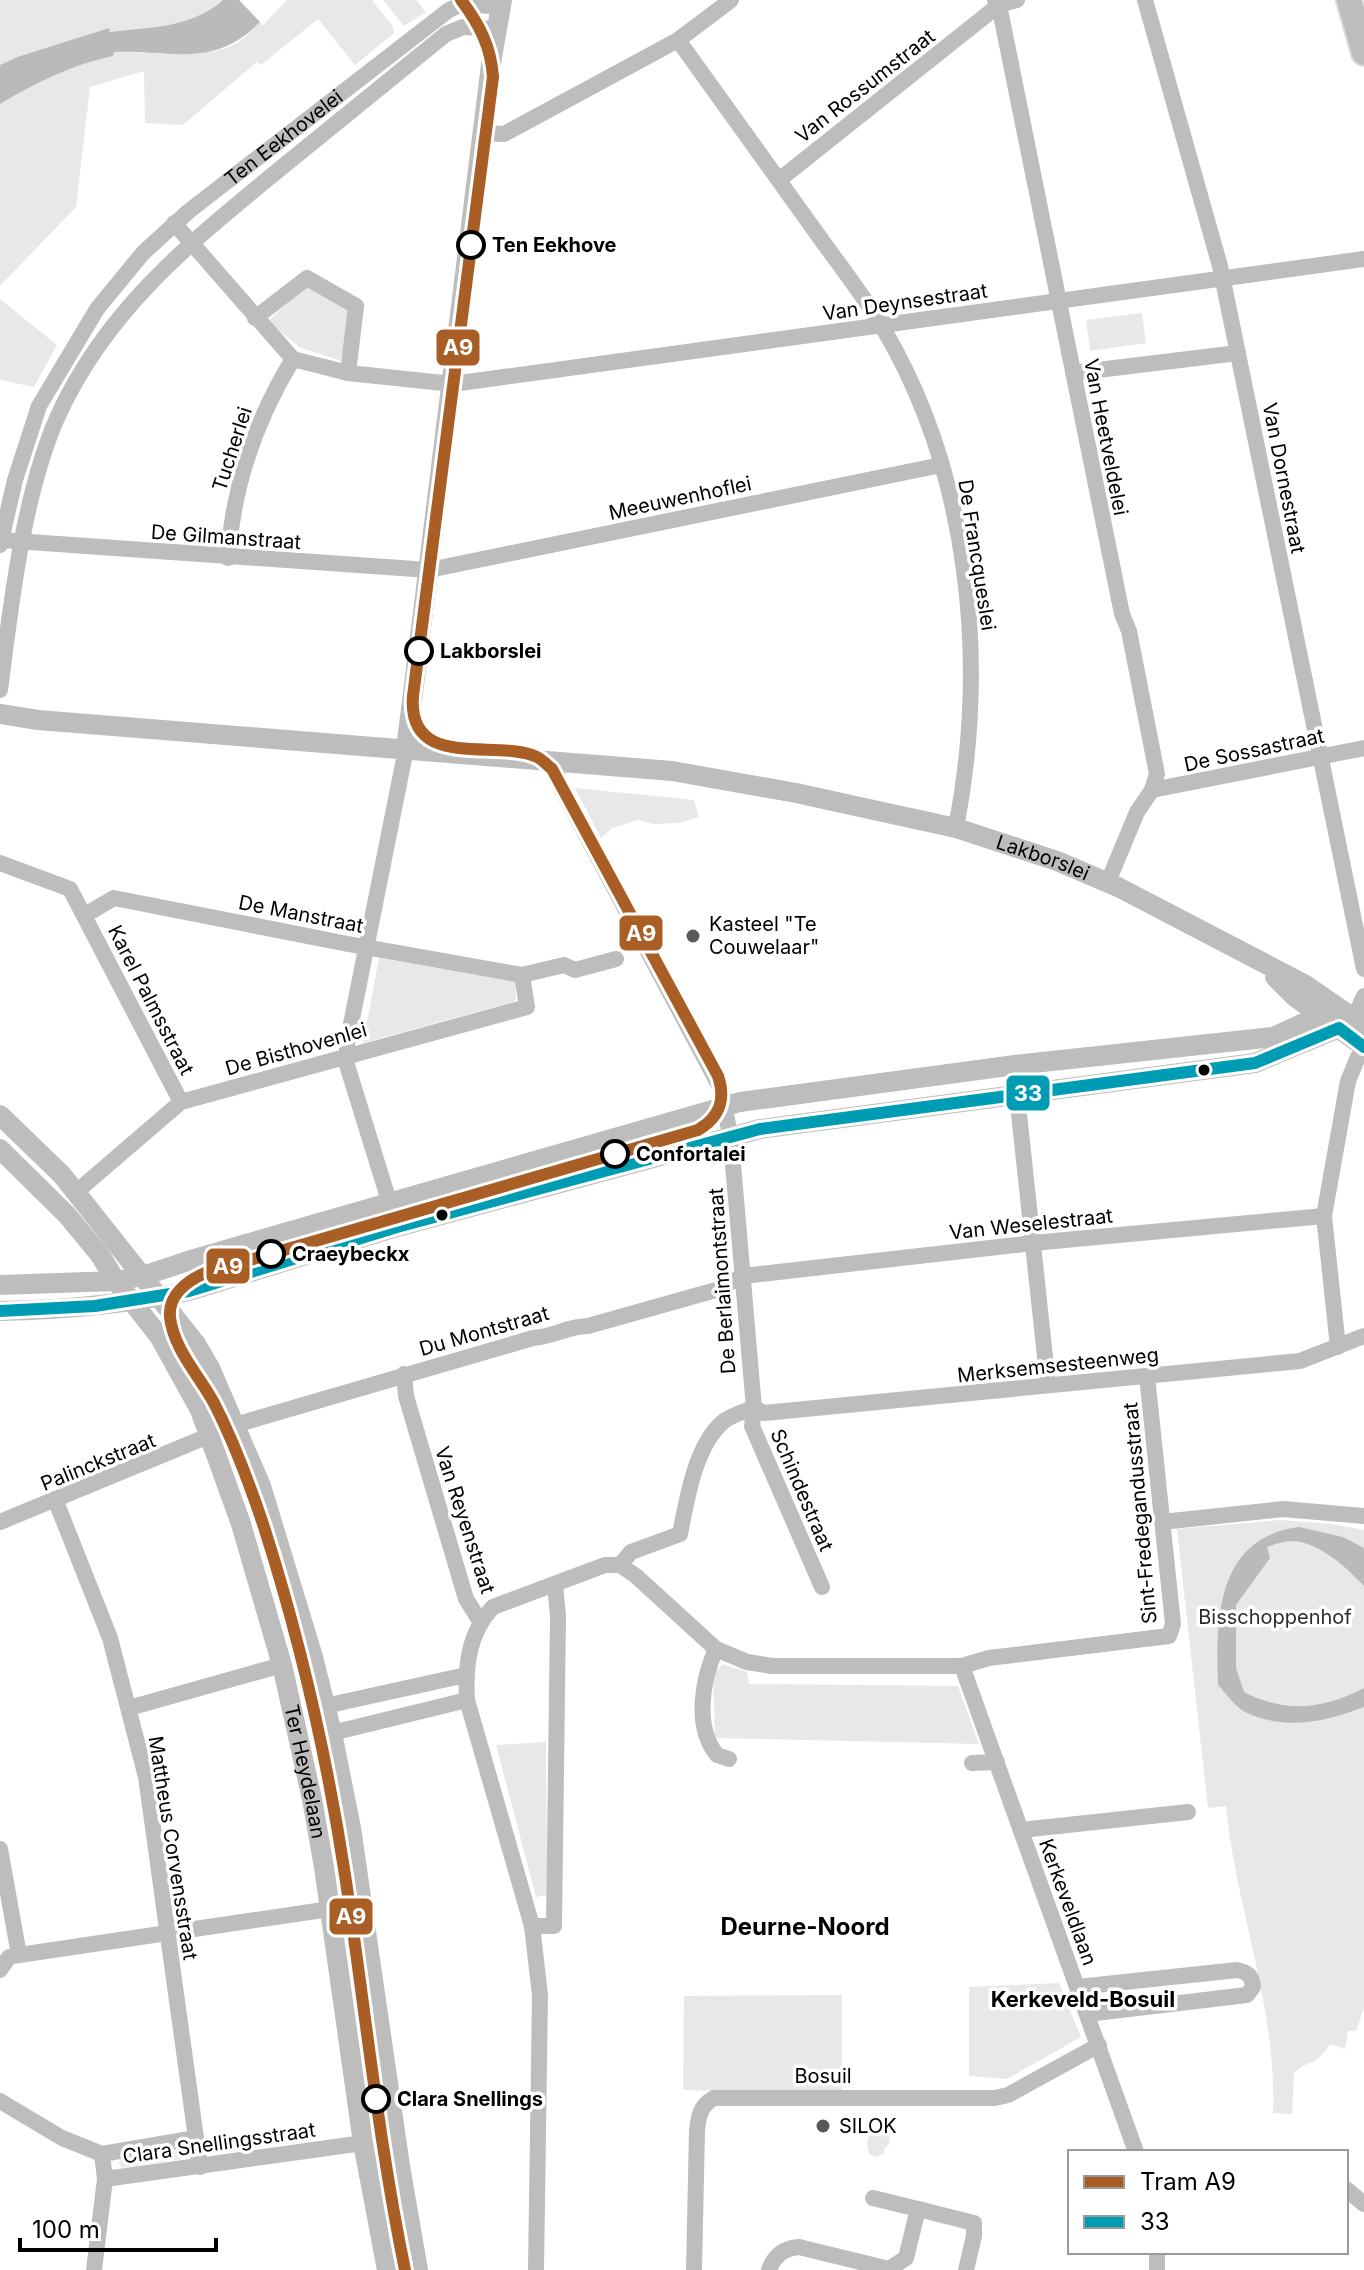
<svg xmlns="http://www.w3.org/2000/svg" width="1364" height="2270" viewBox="0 0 1364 2270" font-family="Inter,sans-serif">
  <rect width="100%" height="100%" fill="#fff"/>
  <path fill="#e8e8e8" d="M0,0H223C191,28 150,27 109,32V28L17,57L0,65Z
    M287,0H372L393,27L394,33L355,65L318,19L261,65L257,62L183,125L145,123L144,71L90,87L76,207L0,286V104C35,83 72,65 113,56V52C150,51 205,61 237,43C245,38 253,29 260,22L263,25Z
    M383,0H416L426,12L404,26Z
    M307,285L349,311L341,361L299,347L268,321Z
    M0,299L57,345L34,387L0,380Z
    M1142,313L1146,343L1090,351L1086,320Z
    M575,788L694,800L699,817L679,823L653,824L638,820L612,828L601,838Z
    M379,958L515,982L516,1001L363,1043Z
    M1280,1520L1332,1524L1364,1530V2007L1356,2031H1348L1345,2049L1330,2044C1317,2066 1309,2059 1294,2073L1292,2114L1273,2113C1277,2007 1236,1910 1226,1806L1208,1808L1177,1529Z
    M723,1664L747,1672L749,1684L958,1686L979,1744L715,1738L713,1674Z
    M546,1742L547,1895L536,1897L496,1745Z
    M1059,1983L1081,2037L1007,2079L969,2076V1987Z
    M842,1995V2094L683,2090L684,1996Z
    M878,2128L890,2135L889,2145L884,2149V2154L877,2157L869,2154L867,2142L871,2132Z
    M181,2150L185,2154L182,2159L122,2168L119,2164L121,2159Z"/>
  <path fill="#bababa" d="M223,0H239L260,22C214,69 172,50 114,52L113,56C72,65 35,83 0,104V65L17,57L109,28L110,32C151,27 191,28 223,0Z
    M1299,1527L1343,1537L1364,1548V1586C1347,1568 1319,1542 1293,1541C1284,1541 1275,1544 1267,1547L1270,1558L1236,1605V1668L1244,1692C1287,1714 1323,1709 1364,1688V1707C1325,1722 1285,1731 1245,1712C1235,1707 1226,1693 1218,1685C1216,1619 1216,1538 1299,1527Z"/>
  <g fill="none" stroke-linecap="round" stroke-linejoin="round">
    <defs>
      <path id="primary" d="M1349,0L1364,53"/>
    </defs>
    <use href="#primary" stroke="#dbdbdb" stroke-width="28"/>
    <g stroke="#bdbdbd" stroke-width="16">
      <path d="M995,0L999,5L1122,614L1129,631L1157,774L1152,790L1137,812L1108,882"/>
      <path d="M1145,0L1220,266L1364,969"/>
      <path d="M678,40C723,103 768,165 813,228C836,261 862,293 883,328C970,475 988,662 956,828"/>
      <path d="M483,133L504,134L678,40L731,0"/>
      <path d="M779,180L999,5L1017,0"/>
      <path d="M174,223L293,359L348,373L453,384L1364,259"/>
      <path d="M255,318L307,278L356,306L348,373"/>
      <path d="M1073,373L1238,353"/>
      <path d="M1,540L429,570L941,465"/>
      <path id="s1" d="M0,545L15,480L39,406L97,309L143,253L189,211L449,10L460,5L500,6"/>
      <path d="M228,558C233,485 255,421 293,359"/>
      <path d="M0,690C11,604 23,496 57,418C106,309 192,241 281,168C336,123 391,78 446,34L463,27L496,29"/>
      <path d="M555,762L559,784L722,1091L731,1141L754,1408L752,1426L822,1587"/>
      <path d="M1152,790L1364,748"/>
      <path d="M0,863L70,889L181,1102"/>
      <path d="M85,915L114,898L348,944L522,975L564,965L575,970L616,959"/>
      <path d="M1354,1018L1364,996"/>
      <path d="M1017,1095L1048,1385"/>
      <path d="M75,1193L181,1102L527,1007L522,975"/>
      <path d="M397,1227L347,1065V1044L406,749"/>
      <path d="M1338,1347L1324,1216L1348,1081L1358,1057L1364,1049"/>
      <path d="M404,1374L406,1396L466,1599L480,1621"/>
      <path d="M754,1408L764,1413L1300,1361L1364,1336"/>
      <path d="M55,1499L110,1638L146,1777L200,2167"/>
      <path d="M0,1522L235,1425L533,1338C553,1337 568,1326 588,1326L716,1290L743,1276L1033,1243L1324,1216"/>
      <path d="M1162,1522L1283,1509L1364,1516"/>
      <path d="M620,1565L636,1576L716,1649L747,1662L772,1666H962L989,1658L1169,1636L1173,1624L1147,1376"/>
      <path d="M716,1649C702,1680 694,1727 717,1755L729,1759"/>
      <path d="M962,1666L1136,2152"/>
      <path d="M325,1706L466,1675"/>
      <path d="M129,1708L282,1665"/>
      <path d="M332,1733L467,1700"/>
      <path d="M972,1763L997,1762"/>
      <path d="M1021,1830L1188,1812"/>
      <path d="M0,1849L19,1955"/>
      <path d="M532,1926H554L558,1616L555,1584"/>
      <path d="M0,1970L9,1957L19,1955L330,1909"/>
      <path d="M1078,1987L1237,1970C1248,1972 1252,1976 1253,1987L1247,1995L1087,2014"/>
      <path d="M0,2101L62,2138L102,2154L105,2179L94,2270"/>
      <path d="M102,2154L196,2138"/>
      <path d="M105,2179L363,2143"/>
      <path d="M1346,2189L1364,2204"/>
      <path d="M873,2198L918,2209"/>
      <path d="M1157,2252V2270"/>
      <path d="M536,2270L540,1995L532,1926L467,1700C465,1665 469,1632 493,1607L605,1565H620L631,1552L680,1534C687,1499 695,1445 724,1421C732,1415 745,1411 754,1408"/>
      <path d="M694,2270L697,2130C699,2115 700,2106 714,2098H995L1008,2095L1099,2045"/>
      <path d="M769,2270C774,2256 784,2248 799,2247L889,2269L906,2258L918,2209L974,2223V2236L966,2270"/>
    </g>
    <g stroke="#bdbdbd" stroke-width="20">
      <path id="s2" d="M0,714L38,720L672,771L796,793L956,828L1057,861L1118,887L1304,984L1364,1025"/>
      <path d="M406,749L492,57L502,0"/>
      <path d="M1275,977L1295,997L1364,1047"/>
      <path d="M0,1115L62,1175L196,1344L210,1368L261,1486L313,1657L332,1733L351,1828L400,2166L418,2270"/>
      <path id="s3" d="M0,1149L67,1215L100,1255L116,1281L159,1336L200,1410L241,1524L282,1665L312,1799L324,1867L363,2143L387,2270"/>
      <path d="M0,1285L116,1281L143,1276L194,1259L740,1102L1015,1065L1273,1037L1337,1008"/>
      <path d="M0,1311C63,1310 127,1304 189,1291L397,1227L760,1129L1255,1063L1339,1028"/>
    </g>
    <use href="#primary" stroke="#bdbdbd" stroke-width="24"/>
    <path stroke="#bdbdbd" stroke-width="2" d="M487,78L498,0
      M414,652L407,715C420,778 502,739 540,766C559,779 574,819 585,839"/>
    <defs>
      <path id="bus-1" d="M0,1311L95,1306L189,1291L397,1227L760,1129L1255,1063L1339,1028L1364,1047"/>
    </defs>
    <use href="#bus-1" stroke="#fff" stroke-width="18"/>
    <use href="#bus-1" stroke="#009cb4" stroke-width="12"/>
    <defs>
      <path id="tram-1" d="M405,2270C378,2139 365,2007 345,1875C327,1757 300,1640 264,1527C250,1485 234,1442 214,1403C200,1377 173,1348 170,1317C168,1295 187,1281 205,1273L698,1130C720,1117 726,1100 718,1076L552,769C547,765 543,760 537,757C497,738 407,772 413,696L493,77C491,46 479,24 461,0"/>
    </defs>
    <use href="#tram-1" stroke="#fff" stroke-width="18"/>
    <use href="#tram-1" stroke="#a85e24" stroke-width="12"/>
  </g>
  <g fill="#fff" stroke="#000" stroke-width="4">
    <circle cx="471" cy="245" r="13"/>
    <circle cx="419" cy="651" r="13"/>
    <circle cx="615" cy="1154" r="13"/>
    <circle cx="271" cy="1254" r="13"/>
    <circle cx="376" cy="2099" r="13"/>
  </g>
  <g fill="#595959" stroke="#fff" stroke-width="3">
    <circle cx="693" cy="936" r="8"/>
    <circle cx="823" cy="2126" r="8"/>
  </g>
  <g fill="#000" stroke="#fff" stroke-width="3">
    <circle cx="1204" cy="1070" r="7"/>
    <circle cx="442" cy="1215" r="7"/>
  </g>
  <g text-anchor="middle" stroke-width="7" stroke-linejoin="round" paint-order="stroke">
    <g font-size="20" fill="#000" stroke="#fff">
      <text transform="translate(865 86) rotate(-38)" y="7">Van Rossumstraat</text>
      <text dy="7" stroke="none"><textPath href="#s1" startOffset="512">Ten Eekhovelei</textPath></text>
      <text transform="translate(905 302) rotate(-8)" y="7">Van Deynsestraat</text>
      <text transform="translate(1106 437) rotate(79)" y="7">Van Heetveldelei</text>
      <text transform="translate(232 449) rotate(-72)" y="7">Tucherlei</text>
      <text transform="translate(1284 478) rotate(79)" y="7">Van Dornestraat</text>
      <text transform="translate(680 498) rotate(-12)" y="7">Meeuwenhoflei</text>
      <text transform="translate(226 537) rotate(4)" y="7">De Gilmanstraat</text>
      <text transform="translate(977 555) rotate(81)" y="7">De Francqueslei</text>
      <text transform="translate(1254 750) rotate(-12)" y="7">De Sossastraat</text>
      <text dy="7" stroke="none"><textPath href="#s2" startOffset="1056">Lakborslei</textPath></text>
      <text transform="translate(301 914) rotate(11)" y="7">De Manstraat</text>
      <text transform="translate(151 1000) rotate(63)" y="7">Karel Palmsstraat</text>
      <text transform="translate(296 1049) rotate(-16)" y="7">De Bisthovenlei</text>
      <text transform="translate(1031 1224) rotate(-6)" y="7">Van Weselestraat</text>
      <text transform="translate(722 1281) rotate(-94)" y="7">De Berlaimontstraat</text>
      <text transform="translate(484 1331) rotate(-16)" y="7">Du Montstraat</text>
      <text transform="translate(1058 1365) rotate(-6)" y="7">Merksemsesteenweg</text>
      <text transform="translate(98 1462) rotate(-22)" y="7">Palinckstraat</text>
      <text transform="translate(802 1490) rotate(67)" y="7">Schindestraat</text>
      <text transform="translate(1140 1513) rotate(-95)" y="7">Sint-Fredegandusstraat</text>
      <text transform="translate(465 1520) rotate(72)" y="7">Van Reyenstraat</text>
      <text dy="7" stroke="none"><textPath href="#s3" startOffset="708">Ter Heydelaan</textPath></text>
      <text transform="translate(173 1848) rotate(81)" y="7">Mattheus Corvensstraat</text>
      <text transform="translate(1068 1902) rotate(70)" y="7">Kerkeveldlaan</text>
      <text x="823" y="2083">Bosuil</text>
      <text transform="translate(219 2143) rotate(-8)" y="7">Clara Snellingsstraat</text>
    </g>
    <g font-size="20" font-weight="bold" fill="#000" stroke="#fff" text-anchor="start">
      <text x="492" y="252">Ten Eekhove</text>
      <text x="440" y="658">Lakborslei</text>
      <text x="636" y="1161">Confortalei</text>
      <text x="292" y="1261">Craeybeckx</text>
      <text x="397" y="2106">Clara Snellings</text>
    </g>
    <g font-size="20" fill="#000" stroke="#fff" text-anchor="start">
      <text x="709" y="931">Kasteel "Te<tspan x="709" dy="23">Couwelaar"</tspan></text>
      <text x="839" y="2133">SILOK</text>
    </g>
    <g font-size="20" fill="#2d2d2d" stroke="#fff">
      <text x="1275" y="1624">Bisschoppenhof</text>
    </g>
    <g font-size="22" font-weight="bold" fill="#000" stroke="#fff">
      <text x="1083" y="2007">Kerkeveld-Bosuil</text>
    </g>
    <g font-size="24" font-weight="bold" fill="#000" stroke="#fff">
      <text x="805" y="1935">Deurne-Noord</text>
    </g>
  </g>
  <g stroke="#fff" stroke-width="3">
    <rect x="435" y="328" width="46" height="39" rx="8" fill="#a85e24"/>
    <rect x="618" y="914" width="46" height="38" rx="8" fill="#a85e24"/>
    <rect x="1005" y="1074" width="46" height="38" rx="8" fill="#009cb4"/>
    <rect x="205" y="1247" width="46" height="38" rx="8" fill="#a85e24"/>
    <rect x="328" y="1897" width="46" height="39" rx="8" fill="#a85e24"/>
  </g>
  <g font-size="22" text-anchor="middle" font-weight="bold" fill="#fff">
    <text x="458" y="355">A9</text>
    <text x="641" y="941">A9</text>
    <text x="1028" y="1101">33</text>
    <text x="228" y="1274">A9</text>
    <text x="351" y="1924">A9</text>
  </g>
  <rect x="1068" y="2150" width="280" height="104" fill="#ffffff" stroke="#999999" stroke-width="2"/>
  <rect x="1084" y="2176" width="40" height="12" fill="#a85e24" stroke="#999999" stroke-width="2"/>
  <text x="1140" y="2190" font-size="24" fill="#000000">Tram A9</text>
  <rect x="1084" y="2216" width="40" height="12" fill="#009cb4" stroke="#999999" stroke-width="2"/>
  <text x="1140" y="2230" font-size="24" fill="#000000">33</text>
  <path d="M20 2238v12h196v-12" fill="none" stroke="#000000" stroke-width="4"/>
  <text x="32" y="2238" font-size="24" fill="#000000" stroke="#ffffff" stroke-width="6" paint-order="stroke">100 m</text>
</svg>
